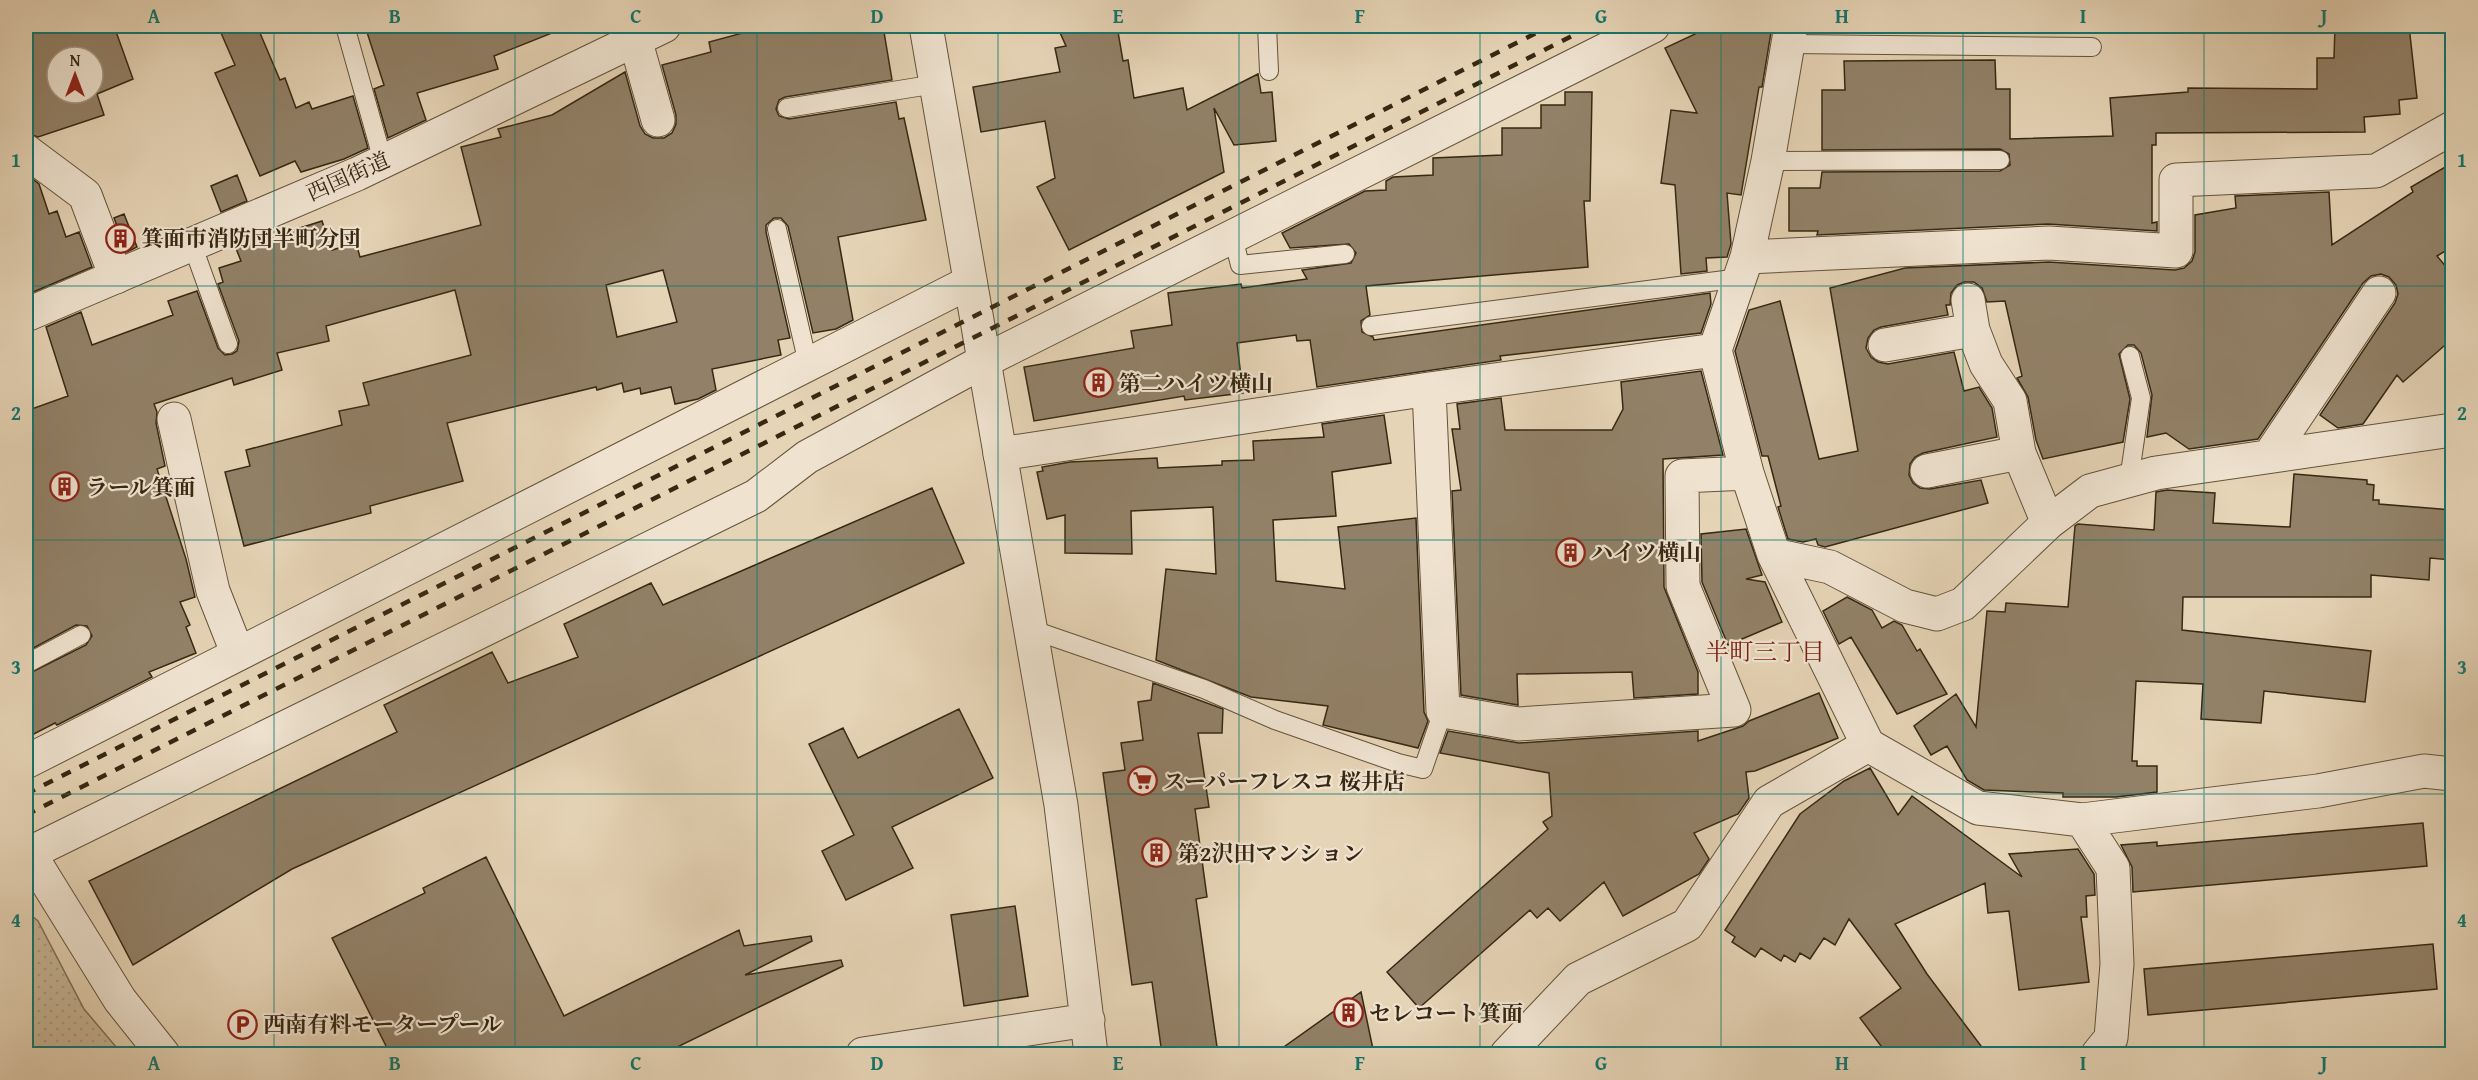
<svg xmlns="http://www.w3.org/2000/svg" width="2478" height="1080" viewBox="0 0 2478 1080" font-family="'Gentium Book Plus','Noto Serif JP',serif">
  <defs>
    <pattern id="grass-dots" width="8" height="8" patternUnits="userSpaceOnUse" patternTransform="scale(1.5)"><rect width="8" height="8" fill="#c8b79a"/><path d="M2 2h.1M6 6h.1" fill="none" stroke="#ac9d84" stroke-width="1.8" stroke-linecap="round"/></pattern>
  </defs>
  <rect width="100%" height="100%" fill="#e6d4b6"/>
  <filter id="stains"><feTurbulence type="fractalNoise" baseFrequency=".00333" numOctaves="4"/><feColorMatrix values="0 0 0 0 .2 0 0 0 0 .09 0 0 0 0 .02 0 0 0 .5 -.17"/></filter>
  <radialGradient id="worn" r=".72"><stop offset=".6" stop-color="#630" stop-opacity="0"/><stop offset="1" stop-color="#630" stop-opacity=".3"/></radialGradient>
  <path fill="url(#grass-dots)" stroke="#807056" stroke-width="1.5" d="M26,911L38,921L84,1009L122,1054H26Z"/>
  <path fill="#928168" stroke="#372813" stroke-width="1.5" fill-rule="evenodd" d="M37,26H114L133,79L97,94L104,115L38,137L26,133V36L38,32ZM57,57H93V93H57Z
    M218,26H257L280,80L285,78L296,108L309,102L312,109L353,96L368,148L344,159L301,172L295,161L260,176L215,73L235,65Z
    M365,26H566L567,27L494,56L498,69L417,93L426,120L388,138L374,89L384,85Z
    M769,26H883L892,80L785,97L779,100L776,109L779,116L789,119L896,102L899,119L904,118L926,220L838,237L853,320L836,329L813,333L788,226L781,218H774L766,225V232L790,338L778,340L781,355L712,369L716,390L698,399L675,404L671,387L641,394L640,388L624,392L622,383L597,390L596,387L447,423L463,481L370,506L371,513L244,546L225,472L250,466L246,450L342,425L339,411L369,405L363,383L471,355L455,290L326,326L329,341L277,353L282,370L234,385L232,378L154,404L157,412L156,423L165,466L157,469L186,559L195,597L180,602L190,625L186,627L196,653L149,672L152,677L57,725L55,723L26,738V675L86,645L92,636L87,626L76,625L26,652V411L68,396L46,327L81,312L92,345L173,315L168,301L197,291L218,348L225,355L232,354L237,351L239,341L218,284L223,282L219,268L241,261L235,246L260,236L262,240L322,221L332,250L356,243L360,257L481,225L461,147L501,137L498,129L552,115L625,72L640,126L645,134L653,138H664L672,133L676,124V115L662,65L711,52L709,42ZM663,270L677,322L617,337L606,285Z
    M1057,26H1117L1123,61L1128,60L1134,98L1183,88L1187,110L1258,74L1261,93L1272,92L1276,141L1234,145L1214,108L1224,172L1069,250L1037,187L1055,178L1045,121L981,132L973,87L1060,72L1055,48L1066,46Z
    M1712,26H1772L1762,87H1759L1741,195L1727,193L1731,244L1727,257L1706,258L1707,271L1681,274L1675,185L1661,183L1671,110L1697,113L1665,48Z
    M2335,26H2409L2417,98L2399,100L2400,114L2364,117L2365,132L2156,133V145H2152V223L2157,222V231L2048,224L1817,235L1818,231H1789V188H1820L1822,172L2000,171L2010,165L2009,154L2000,149L1822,150V90H1845L1844,61L1995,60L1996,89H2010V139L2113,136L2110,98L2188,92V88L2317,89V58H2334Z
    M1565,92H1592L1590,201H1584L1588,267L1366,286L1370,315L1361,321L1362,332L1373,337L1374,340L1710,293L1711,304L1701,333L1500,356L1501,360L1317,387L1310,340L1297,341L1296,335L1237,343L1243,393L1185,400L1184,396L1034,421L1024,367L1134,348L1131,331L1172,325L1168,293L1241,284L1242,288L1307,279L1302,270L1351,263L1356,253L1349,244L1290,248L1282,233L1365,191L1386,190V181L1393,177L1433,175V158L1502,155V128H1541V105H1565Z
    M2452,163V247L2437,256L2452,274V339L2403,382L2397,375L2363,424L2338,428L2320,415L2395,303L2398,294L2396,285L2389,277L2381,274L2371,276L2363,283L2258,439L2189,449L2166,433L2147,437L2152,395L2141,353L2134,345H2128L2119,354L2130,399L2123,442L2043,459L2036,440L2028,397L2017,378L2022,376L2005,301L1987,302L1982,288L1974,282H1964L1957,285L1951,293L1950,305H1946L1948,315L1881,327L1874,330L1868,338L1866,348L1871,357L1878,362L1888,364L1954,352L1964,391L1979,387L1992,408L1997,437L1923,453L1915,457L1910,464L1909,475L1913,483L1920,488L1930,489L1981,480L1988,503L1825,547L1818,545L1816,539L1803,542L1788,539L1778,507L1781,506L1768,456H1762L1735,351L1749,310L1780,301L1819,459L1858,451L1830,288L1905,268L2049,262L2175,270L2184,268L2192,261L2195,252V215L2236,208L2235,196L2329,192L2332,245L2413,192L2411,187Z
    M26,174L39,184L49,214L57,211L66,237L79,232L92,267L26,295Z
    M237,175L247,201L221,212L211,186Z
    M124,214L137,247L127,252L114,218Z
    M1701,371L1723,455L1663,459L1664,587L1698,672V694L1634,698L1632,672L1517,674L1518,705L1461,695L1452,491L1461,490L1452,429H1460L1457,404L1501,398L1505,430H1612L1623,409L1621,382Z
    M1384,415L1391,463L1332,472L1336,516L1273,520L1276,581L1345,589L1338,527L1416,518L1424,712L1428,721L1418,748L1323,725L1328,706L1251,697L1156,660L1166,569L1216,574L1213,507L1131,511L1132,554L1065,553V515L1047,519L1037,472L1043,471L1042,467L1070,462L1157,458L1158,468L1222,465V461L1254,460L1253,441L1324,437L1322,424Z
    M2294,474L2367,480V484L2374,485L2373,500H2379V504L2452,510V560L2430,558L2429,580L2371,575V597H2183L2182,630L2371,651L2365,702L2264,691L2261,723L2201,719L2203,684L2136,681L2132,761H2137V766H2157V792L2116,797H2063V793L1984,790L1967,780L1947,746L1931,755L1914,726L1956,694L1976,727L1987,611L2005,612L2006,603L2068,607L2075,526L2078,524L2154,530L2156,492L2167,490L2215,493L2213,523L2290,527Z
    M932,488L964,563L292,869L133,965L89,881L397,732L384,705L492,652L508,683L578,657L564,624L651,583L663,605Z
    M1746,529L1762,575L1746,579L1765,582L1782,622L1728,645L1702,582L1701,534Z
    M1847,597L1872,610L1882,628L1894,621L1902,625L1917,651L1920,649L1947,694L1897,714L1851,637L1839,644L1823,611Z
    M1153,683L1223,709L1222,733H1198L1209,807L1195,809L1207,897L1196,899L1218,1054H1162L1152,982L1132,985L1103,773L1125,770L1121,743L1143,740L1138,702L1151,700Z
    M1819,693L1838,738L1755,771L1746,772L1749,798L1738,814L1694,833L1709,859L1699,874L1623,916L1604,882L1560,921L1548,908L1537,918L1530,910L1419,1008L1387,972L1548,829L1543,822L1552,816L1549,773L1440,753L1448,731L1519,743L1698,731V741L1743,726L1749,721Z
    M959,709L993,778L892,827L913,868L846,900L822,851L854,835L809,744L843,728L858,758Z
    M1870,768L1898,815L1912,796L2022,877L2009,854L2078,849L2094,874L2095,895L2086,896L2087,917H2081L2089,982L2019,990L2009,911L1988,913L1985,883L1895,924L1927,974L1987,1054H1887L1860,1018L1901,988L1849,919L1835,945L1824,938L1810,959L1800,953L1795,962L1784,955L1781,961L1761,948L1755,957L1732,942L1735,937L1725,930L1800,814L1844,781Z
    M2423,823L2427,866L2133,892L2132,867L2121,845L2157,842V846Z
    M486,857L564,1016L739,930L744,946L811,936L812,941L745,975L841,960L843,966L663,1054H390L332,938L425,893L423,888Z
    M1015,906L1028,996L964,1006L951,915Z
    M2433,944L2437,989L2148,1015L2144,969Z
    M1361,992L1374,1054H1274Z"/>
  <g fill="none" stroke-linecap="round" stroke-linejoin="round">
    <defs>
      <path id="service" d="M345,26L383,161
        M1267,26L1269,71
        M1788,44L2092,47
        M787,108L936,84
        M1768,161L2000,160
        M777,229L808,364
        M1233,237L1240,265L1345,254
        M192,244L228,344
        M1371,326L1740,278
        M2129,480L2141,398L2130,356
        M1030,629L1204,689L1275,720L1398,763L1423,769L1443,711
        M26,664L81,635"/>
      <path id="minor" d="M1791,26L1768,161L1747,257L1715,350L1747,473L1774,555L1868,745L1978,808L2082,820L2318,791L2424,771L2452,774
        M635,39L658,120
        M26,151L85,195L116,277
        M1747,257L2049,243L2176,251V180L2376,171L2452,128
        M1968,300L1973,330L1986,364L2010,401L2019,453L2048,523
        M1885,345L1973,330
        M984,361L1653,26
        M1429,389L1443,711L1518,724L1734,710L1683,586L1682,476L1747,473
        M174,419L213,591L237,652
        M1000,454L1429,389L1715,350
        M2270,455L2379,293
        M1927,471L2019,453
        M1774,555L1830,567L1905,606L1937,614L1963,604L2048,523L2090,491L2156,473L2452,430
        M26,762L970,282
        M2082,820L2113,868L2117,964L2111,1038L2098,1054
        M1507,1054L1578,979L1687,925L1769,802L1868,745"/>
      <path id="tertiary" d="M926,26L1061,805L1091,1054
        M26,315L357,174L664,26
        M29,853L120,1000L163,1054
        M26,855L756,496L807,457L984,361
        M863,1054L1088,1020"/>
    </defs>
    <use href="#service" stroke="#63533c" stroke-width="20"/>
    <use href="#minor" stroke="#63533c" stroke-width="35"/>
    <use href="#tertiary" stroke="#63533c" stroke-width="35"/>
    <use href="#service" stroke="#efe3d0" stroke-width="18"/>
    <use href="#minor" stroke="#efe3d0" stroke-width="33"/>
    <use href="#tertiary" stroke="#efe3d0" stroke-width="33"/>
    <path stroke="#372813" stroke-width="4.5" stroke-dasharray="10 10" stroke-linecap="butt" d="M26,794L1550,26
      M26,815L1592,26"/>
  </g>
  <path fill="none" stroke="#0f766e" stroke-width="1.5" stroke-opacity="0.55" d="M274,26V1054M515,26V1054M757,26V1054M998,26V1054M1239,26V1054M1480,26V1054M1721,26V1054M1963,26V1054M2204,26V1054M26,286H2452M26,540H2452M26,794H2452"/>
  <defs>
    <symbol id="building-ring" viewBox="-11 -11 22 22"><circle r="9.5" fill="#efe3d0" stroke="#8f2418" stroke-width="1.5"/><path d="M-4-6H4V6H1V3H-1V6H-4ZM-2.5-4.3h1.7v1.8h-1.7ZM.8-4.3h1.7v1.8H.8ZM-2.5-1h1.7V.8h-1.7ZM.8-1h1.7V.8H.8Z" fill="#8f2418"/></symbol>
    <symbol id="supermarket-ring" viewBox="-11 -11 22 22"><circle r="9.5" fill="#efe3d0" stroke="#8f2418" stroke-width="1.5"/><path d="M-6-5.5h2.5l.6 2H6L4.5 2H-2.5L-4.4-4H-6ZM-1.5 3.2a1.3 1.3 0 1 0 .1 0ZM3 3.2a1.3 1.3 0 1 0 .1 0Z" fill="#8f2418"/></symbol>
    <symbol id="parking-ring" viewBox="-11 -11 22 22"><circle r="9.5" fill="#efe3d0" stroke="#8f2418" stroke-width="1.5"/><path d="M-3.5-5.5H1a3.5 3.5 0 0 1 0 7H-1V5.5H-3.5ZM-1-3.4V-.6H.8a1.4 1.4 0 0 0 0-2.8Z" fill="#8f2418"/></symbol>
  </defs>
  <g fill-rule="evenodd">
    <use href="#building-ring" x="104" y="222" width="33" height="33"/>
    <use href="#building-ring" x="1082" y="366" width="33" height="33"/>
    <use href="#building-ring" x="48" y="470" width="33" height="33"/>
    <use href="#building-ring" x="1554" y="536" width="33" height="33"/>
    <use href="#supermarket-ring" x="1126" y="764" width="33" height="33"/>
    <use href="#building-ring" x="1140" y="836" width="33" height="33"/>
    <use href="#building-ring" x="1332" y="996" width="33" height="33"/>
    <use href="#parking-ring" x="226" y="1008" width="33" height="33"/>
  </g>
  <g text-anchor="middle" stroke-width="4.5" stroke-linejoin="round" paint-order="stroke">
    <g font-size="22" fill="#372813" stroke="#efe3d0">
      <text transform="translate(348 176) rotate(-24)" y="8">西国街道</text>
    </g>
    <g font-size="22" font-weight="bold" fill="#372813" stroke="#efe3d0" text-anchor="start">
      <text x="141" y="246">箕面市消防団半町分団</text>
      <text x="1119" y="391">第二ハイツ横山</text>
      <text x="86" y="495">ラール箕面</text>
      <text x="1591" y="560">ハイツ横山</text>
      <text x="1163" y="789">スーパーフレスコ 桜井店</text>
      <text x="1178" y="861">第2沢田マンション</text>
      <text x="1369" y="1021">セレコート箕面</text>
      <text x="263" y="1032">西南有料モータープール</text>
    </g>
    <g font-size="24" fill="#7a1f14" stroke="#efe3d0">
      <text x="1765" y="660">半町三丁目</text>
    </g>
  </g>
  <rect width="2478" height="1080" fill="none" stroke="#e6d4b6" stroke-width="66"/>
  <g transform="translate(75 75)"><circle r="28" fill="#efe3d0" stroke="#a59884" stroke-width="1.5"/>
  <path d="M0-4.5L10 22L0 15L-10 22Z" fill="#8f2418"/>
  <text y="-9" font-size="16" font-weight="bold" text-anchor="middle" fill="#372813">N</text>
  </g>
  <rect x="33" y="33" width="2412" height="1014" fill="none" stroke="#0f766e" stroke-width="2"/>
  <g font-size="20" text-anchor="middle" font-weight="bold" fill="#0f766e">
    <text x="154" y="23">A</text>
    <text x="395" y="23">B</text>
    <text x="636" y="23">C</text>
    <text x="877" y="23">D</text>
    <text x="1118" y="23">E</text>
    <text x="1360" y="23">F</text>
    <text x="1601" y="23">G</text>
    <text x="1842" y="23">H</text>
    <text x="2083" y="23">I</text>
    <text x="2324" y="23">J</text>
    <text x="16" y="167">1</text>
    <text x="2462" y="167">1</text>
    <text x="16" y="420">2</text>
    <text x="2462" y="420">2</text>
    <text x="16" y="674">3</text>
    <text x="2462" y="674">3</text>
    <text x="16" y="927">4</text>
    <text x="2462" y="927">4</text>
    <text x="154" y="1070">A</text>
    <text x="395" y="1070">B</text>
    <text x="636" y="1070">C</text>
    <text x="877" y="1070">D</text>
    <text x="1118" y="1070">E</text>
    <text x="1360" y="1070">F</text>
    <text x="1601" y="1070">G</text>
    <text x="1842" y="1070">H</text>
    <text x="2083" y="1070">I</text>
    <text x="2324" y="1070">J</text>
  </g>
  <rect width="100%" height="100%" filter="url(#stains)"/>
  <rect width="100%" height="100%" fill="url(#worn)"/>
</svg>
